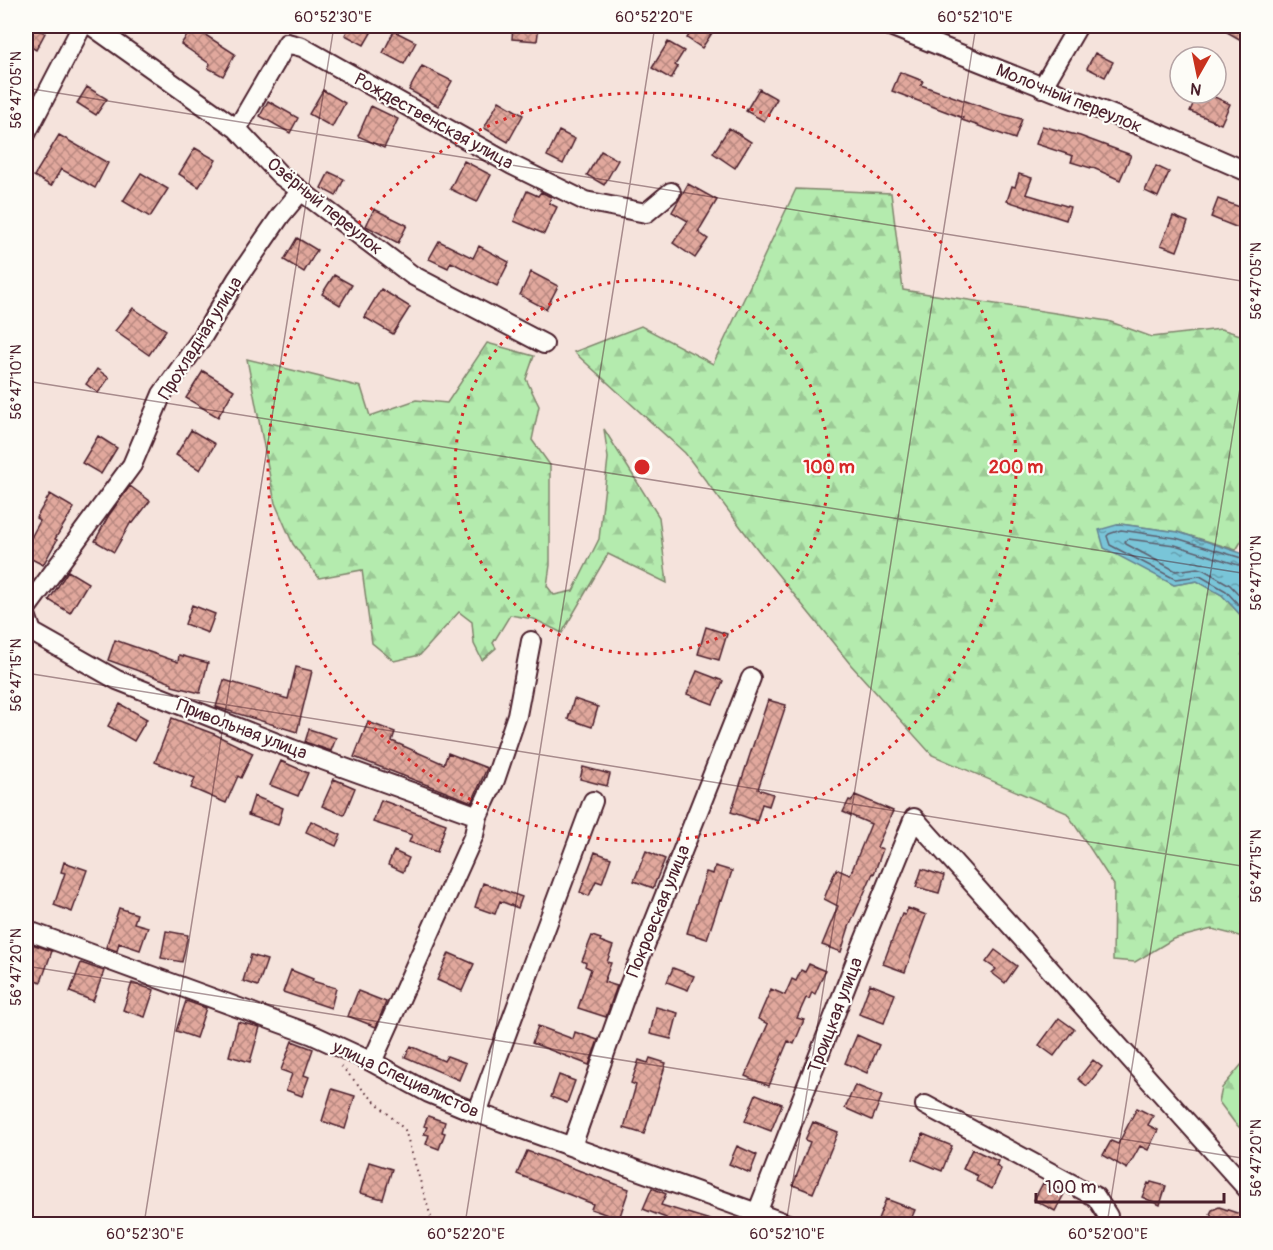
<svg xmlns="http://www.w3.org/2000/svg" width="1273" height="1250" viewBox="0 0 1273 1250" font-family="Pangolin,sans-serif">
  <defs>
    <pattern id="forest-firs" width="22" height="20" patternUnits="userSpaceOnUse" patternTransform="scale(1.5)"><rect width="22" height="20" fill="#b4ebae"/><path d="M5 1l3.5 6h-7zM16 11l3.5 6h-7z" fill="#9cc996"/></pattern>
    <pattern id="water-ripples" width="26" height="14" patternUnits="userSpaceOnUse" patternTransform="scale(1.5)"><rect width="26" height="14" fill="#79c5d8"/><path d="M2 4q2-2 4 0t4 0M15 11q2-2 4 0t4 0" fill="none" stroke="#659faf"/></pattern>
    <pattern id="building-cross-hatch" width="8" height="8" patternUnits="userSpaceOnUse" patternTransform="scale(1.5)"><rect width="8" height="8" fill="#e1a89d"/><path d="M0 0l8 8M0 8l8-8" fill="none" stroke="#b88880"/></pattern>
  </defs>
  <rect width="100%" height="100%" fill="#f5e3dc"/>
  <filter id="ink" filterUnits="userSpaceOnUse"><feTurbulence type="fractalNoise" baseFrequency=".0167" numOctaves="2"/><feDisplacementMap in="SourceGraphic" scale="12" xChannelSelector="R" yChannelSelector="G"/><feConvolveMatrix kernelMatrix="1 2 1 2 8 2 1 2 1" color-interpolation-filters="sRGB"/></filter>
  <g filter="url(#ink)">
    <path fill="url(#forest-firs)" stroke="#7f856c" stroke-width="1.5" d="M796,189L891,193L903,290L1108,321L1152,337L1221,329L1247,337V532L1236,550L1178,532L1120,524L1148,570L1174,585L1197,581L1222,595L1247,622V938L1212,929L1173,939L1135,962L1113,960L1114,885L1067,813L932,755L851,665L758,550L685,453L574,352L641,326L713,364Z
      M487,343L534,356L526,379L539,406L532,440L550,465V565L547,586L554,595L573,591L599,539L608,458L604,429L659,517L667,583L608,554L562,633L534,619L510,615L493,643L496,648L482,660L474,644L472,622L459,612L420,655L394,661L372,643L362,570L319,578L293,544L275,503L247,359L361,387L370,416L416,400L447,403Z
      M1247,1058V1135L1234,1122L1219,1102L1222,1088Z"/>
    <path fill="url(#water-ripples)" stroke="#668393" stroke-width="1.5" d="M1120,524L1178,532L1247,555V622L1222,595L1197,581L1174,585L1104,548L1099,530Z"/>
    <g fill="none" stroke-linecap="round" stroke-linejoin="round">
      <path stroke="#5d6170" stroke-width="1.5" d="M1248,560L1176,538L1121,530L1109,534L1107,536L1110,545L1175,579L1200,576L1226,591L1248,615
        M1248,568L1175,545L1128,539L1125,541L1126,544L1176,571L1197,568L1204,570L1230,585L1248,604"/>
    </g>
    <path fill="url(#building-cross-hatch)" stroke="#4a1f2b" stroke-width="1.5" d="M26,26H30L45,33L36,50L26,44Z
      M350,26H375L364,45L345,35Z
      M513,26H539L537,41L512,39Z
      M695,26H707L714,30L702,48L687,38Z
      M1231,26H1248V44L1227,32Z
      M193,27L235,54L223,76L208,68L210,64L181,44Z
      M394,31L416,42L404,64L383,53Z
      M668,42L684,51L675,65L678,67L671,79L652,68Z
      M1095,53L1113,62L1105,77L1087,68Z
      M422,66L452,81L438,106L409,90Z
      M900,72L923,81L921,85L999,113L1022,119L1015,139L962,120L963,118L892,91Z
      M87,87L107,99L96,115L77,103Z
      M759,89L777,99L764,121L746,111Z
      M323,90L345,103L332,127L309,114Z
      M1198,93H1206L1230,104L1221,124L1190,111Z
      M268,101L298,118L290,133L260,116Z
      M499,101L523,115L508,142L484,128Z
      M371,106L398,119L384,148L358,136Z
      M1042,126L1080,136L1131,155L1120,180L1091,167V168L1071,162L1073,156L1036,144Z
      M729,128L751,142L735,168L713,153Z
      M559,131L575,139L563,164L547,156Z
      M59,135L108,163L95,188L61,169L51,186L34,176Z
      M195,148L216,160L199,187L179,174Z
      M601,151L618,160L604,185L587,175Z
      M464,161L491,175L477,202L450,189Z
      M1156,166L1169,172L1158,197L1145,191Z
      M329,172L344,179L336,196L321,188Z
      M141,173L168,189L150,217L123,201Z
      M1019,174L1032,178L1026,194L1070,207L1066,220L1007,201L1012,186L1015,187Z
      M688,184L717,200L698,232L708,239L695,258L673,243L688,221L672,212Z
      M527,191L538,196L541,192L551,197L549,203L557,207L544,234L514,221Z
      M1218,199L1248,210V232L1211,217Z
      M374,209L407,225L398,243L366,226Z
      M1173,216L1188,222L1177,251L1161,245Z
      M297,238L317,250L304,272L284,260Z
      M439,241L473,258L479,246L509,262L497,286L451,262L448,268L429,259Z
      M531,272L558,286L546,309L520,295Z
      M334,275L352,285L340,305L322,294Z
      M381,289L410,307L393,334L364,317Z
      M133,308L166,330L149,355L115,331Z
      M97,369L109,378L98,393L86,384Z
      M203,371L234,390L218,417L186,398Z
      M191,430L215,444L200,470L176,455Z
      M98,436L117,448L101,474L82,463Z
      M130,486L150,501L133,523L131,522L114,552L95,541L109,515Z
      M50,494L74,508L55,539L57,540L43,565L26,556V547L40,521L36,518Z
      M68,571L88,583L70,613L49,600Z
      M192,605L215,614L208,633L185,624Z
      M706,627L727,634L719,660L698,654Z
      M115,640L178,662L179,655L208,663L200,693L172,686V683L108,660Z
      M296,667L312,671L297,732L216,707L224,680L288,699Z
      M697,671L723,681L713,704L687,694Z
      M574,699L598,707L592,727L568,719Z
      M768,700L786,705L758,789L773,794L769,806L762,804L757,821L731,812Z
      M120,704L147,719L134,741L108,726Z
      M172,718L214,734L253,753L241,778L238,776L226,803L191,788L195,778L155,762Z
      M368,722L395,732L392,741L444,764L448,753L487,768L472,802L354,757Z
      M309,729L336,738L331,751L305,742Z
      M281,761L308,773L298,796L270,785Z
      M583,767L610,774L607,786L580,779Z
      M334,779L355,788L344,815L322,806Z
      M855,795L893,811L877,847L883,849L874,874L873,873L849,927L841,952L822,945L838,906L824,899L836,869L850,875L871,824L843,812L849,800L852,801Z
      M254,796L283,808L278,825L248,815Z
      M381,800L446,824L437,852L409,842L412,835L373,822Z
      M311,821L341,835L336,846L306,832Z
      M394,851L409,858L403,872L388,865Z
      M646,851L665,859L653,888L634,881Z
      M595,852L611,858L602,883L596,881L589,896L580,892Z
      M64,862L87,870L72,912L54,905L65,873L61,872Z
      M715,866L732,871L722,901L720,900L707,939L687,933L706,872L713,874Z
      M922,869L944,876L939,893L916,887Z
      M483,883L522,897L518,908L500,901L495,914L475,907Z
      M119,908L137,914L134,923L148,927L140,950L119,943L117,951L106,947Z
      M908,908L926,915L905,972L883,964L902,914L905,915Z
      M166,931L188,935L182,962L161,958Z
      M592,936L601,939L600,941L613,946L607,962L611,963L604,982L617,986L606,1017L578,1008L591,969L585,966L586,963L582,961Z
      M29,943L52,951L41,982L26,977V954Z
      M995,950L1017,966L1005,983L992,973L996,969L986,962Z
      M449,953L474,964L462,991L437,980Z
      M251,955L267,960L258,986L243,981Z
      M81,963L104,971L93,1001L70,992Z
      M809,964L825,971L815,994L812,992L809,999L806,998L797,1018L804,1020L794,1044L788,1041L769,1086L745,1076L768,1024L758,1019L771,989L785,995L792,979L796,981L801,970L805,972Z
      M673,968L694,976L688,990L667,982Z
      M291,970L313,979L312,981L336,988L331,1008L283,992Z
      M132,983L154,990L145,1017L123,1010Z
      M870,984L895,994L884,1023L859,1014Z
      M358,991L386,1002L376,1027L348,1016Z
      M186,1001L206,1008L196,1038L176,1031Z
      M656,1007L678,1013L671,1039L650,1034Z
      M1059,1018L1074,1029L1054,1056L1039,1045Z
      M238,1022L260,1027L250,1062L229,1056Z
      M538,1026L573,1039L575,1032L598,1040L589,1065L532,1043Z
      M857,1035L879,1045L867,1073L845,1063Z
      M292,1041L313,1049L304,1075L309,1077L302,1096L286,1090L292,1074L281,1070Z
      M411,1046L444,1061L447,1056L466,1063L459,1080L405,1057Z
      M650,1058L666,1063L644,1134L624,1128L636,1085L631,1083L639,1060L648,1063Z
      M1093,1060L1102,1067L1087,1086L1078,1079Z
      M559,1075L575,1081L567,1103L551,1097Z
      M855,1085L882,1096L872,1120L845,1108Z
      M332,1089L355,1096L345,1129L322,1121Z
      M756,1094L782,1104L771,1131L745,1121Z
      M1137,1108L1153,1116L1148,1125L1158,1130L1148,1150L1140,1146L1127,1169L1103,1155L1111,1141L1118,1144Z
      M428,1116L445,1122L442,1132L445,1133L439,1149L426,1144L429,1135L424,1134L427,1127L424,1126Z
      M813,1122L838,1132L813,1193L793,1185L810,1142L805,1140Z
      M923,1134L952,1146L942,1171L913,1159Z
      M737,1146L757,1155L750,1173L729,1164Z
      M972,1149L998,1161L996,1166L1001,1169L992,1189L976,1181L978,1176L963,1169Z
      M527,1151L629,1189L619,1219L591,1209L593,1204L517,1174Z
      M369,1162L392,1169L383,1199L360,1193Z
      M1151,1182L1166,1186L1160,1205L1142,1197L1148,1183L1150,1184Z
      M1043,1183L1064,1194L1055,1211L1034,1200Z
      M652,1188L666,1194L661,1205L717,1222V1224H664L666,1218L643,1209Z
      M886,1199L915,1210L909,1224H876Z
      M1219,1207L1246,1216L1243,1224H1211L1213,1219L1210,1214L1212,1210Z"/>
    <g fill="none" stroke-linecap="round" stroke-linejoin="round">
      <defs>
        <path id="minor" d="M92,26L237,129L280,175L412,275L544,344
          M890,26L1163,135L1248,172
          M1042,88L1078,26
          M237,129L287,43L302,47L512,165L585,201L646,213L671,192
          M26,134L82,26
          M26,609L132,465L162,394L203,336L237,279L281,215L301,191
          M26,615L32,632L117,680L292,749L478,816
          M26,930L313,1035L372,1062L429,1093L477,1113L788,1224
          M372,1062L474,835L478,816L495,780L517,715L531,641
          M925,1105L1096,1197L1108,1216L1106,1224
          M477,1113L593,801
          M572,1146L628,988L751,678
          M757,1213L857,958L914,818L1248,1190"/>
      </defs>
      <use href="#minor" stroke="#4a1f2b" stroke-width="22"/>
      <path stroke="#4a1f2b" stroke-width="2" stroke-dasharray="1.5 4.5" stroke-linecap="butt" d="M341,1066L366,1093L405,1130L433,1224"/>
      <use href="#minor" stroke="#fdfcf7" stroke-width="18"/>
    </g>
  </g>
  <path fill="none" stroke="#4a1f2b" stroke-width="1.5" stroke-opacity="0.45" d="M26,88L1248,282M26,381L1248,574M26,673L1248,867M26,966L1248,1159M144,1224L334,26M465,1224L655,26M786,1224L976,26M1107,1224L1248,338"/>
  <g fill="none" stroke="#d62828" stroke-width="3" stroke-dasharray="3 6">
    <circle cx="642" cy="467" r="187"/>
    <circle cx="642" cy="467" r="374"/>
  </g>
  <g text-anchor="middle" stroke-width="4.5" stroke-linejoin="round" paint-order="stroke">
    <g font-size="18" fill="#4a1f2b" stroke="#fdfcf7">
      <text transform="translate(1069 98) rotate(22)" y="6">Молочный переулок</text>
      <text transform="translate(434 121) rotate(29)" y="6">Рождественская улица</text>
      <text transform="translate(325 206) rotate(39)" y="6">Озёрный переулок</text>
      <text transform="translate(200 338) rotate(-58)" y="6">Прохладная улица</text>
      <text transform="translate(242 729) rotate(21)" y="6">Привольная улица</text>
      <text transform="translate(658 911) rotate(-68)" y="6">Покровская улица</text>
      <text transform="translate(835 1015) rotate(-69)" y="6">Троицкая улица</text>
      <text transform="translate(406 1079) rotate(25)" y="6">улица Специалистов</text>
    </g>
  </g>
  <circle cx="642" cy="467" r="9" fill="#d62828" stroke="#fdfcf7" stroke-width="3"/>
  <g font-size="18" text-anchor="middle" font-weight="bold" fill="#d62828" stroke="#fdfcf7" stroke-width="4.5" stroke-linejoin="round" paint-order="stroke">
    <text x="829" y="473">100 m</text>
    <text x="1016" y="473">200 m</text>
  </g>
  <rect width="1273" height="1250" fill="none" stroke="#fdfcf7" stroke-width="66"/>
  <g transform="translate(1198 75) rotate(189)"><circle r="28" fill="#fdfcf7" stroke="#b5a4a5" stroke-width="1.5"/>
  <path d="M0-4.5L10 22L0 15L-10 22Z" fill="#c8321e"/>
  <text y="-9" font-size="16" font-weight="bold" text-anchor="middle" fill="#4a1f2b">N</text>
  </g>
  <path d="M1036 1193v9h188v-9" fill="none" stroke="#4a1f2b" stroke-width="3"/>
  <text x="1045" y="1193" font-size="18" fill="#4a1f2b" stroke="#fdfcf7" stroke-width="4.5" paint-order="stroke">100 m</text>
  <rect x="33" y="33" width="1207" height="1184" fill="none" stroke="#4a1f2b" stroke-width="2"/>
  <g font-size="15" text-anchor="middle" fill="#4a1f2b">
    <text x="333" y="22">60°52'30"E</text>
    <text x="654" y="22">60°52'20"E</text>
    <text x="975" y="22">60°52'10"E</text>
    <text transform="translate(16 90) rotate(-90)" y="5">56°47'05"N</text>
    <text transform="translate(1256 281) rotate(-90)" y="5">56°47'05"N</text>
    <text transform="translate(16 382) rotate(-90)" y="5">56°47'10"N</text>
    <text transform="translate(1256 573) rotate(-90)" y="5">56°47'10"N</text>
    <text transform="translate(16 675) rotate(-90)" y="5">56°47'15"N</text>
    <text transform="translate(1256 866) rotate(-90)" y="5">56°47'15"N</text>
    <text transform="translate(16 967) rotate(-90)" y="5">56°47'20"N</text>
    <text transform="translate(1256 1158) rotate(-90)" y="5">56°47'20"N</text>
    <text x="145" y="1239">60°52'30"E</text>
    <text x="466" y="1239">60°52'20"E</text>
    <text x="787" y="1239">60°52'10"E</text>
    <text x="1108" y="1239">60°52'00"E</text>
  </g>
</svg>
